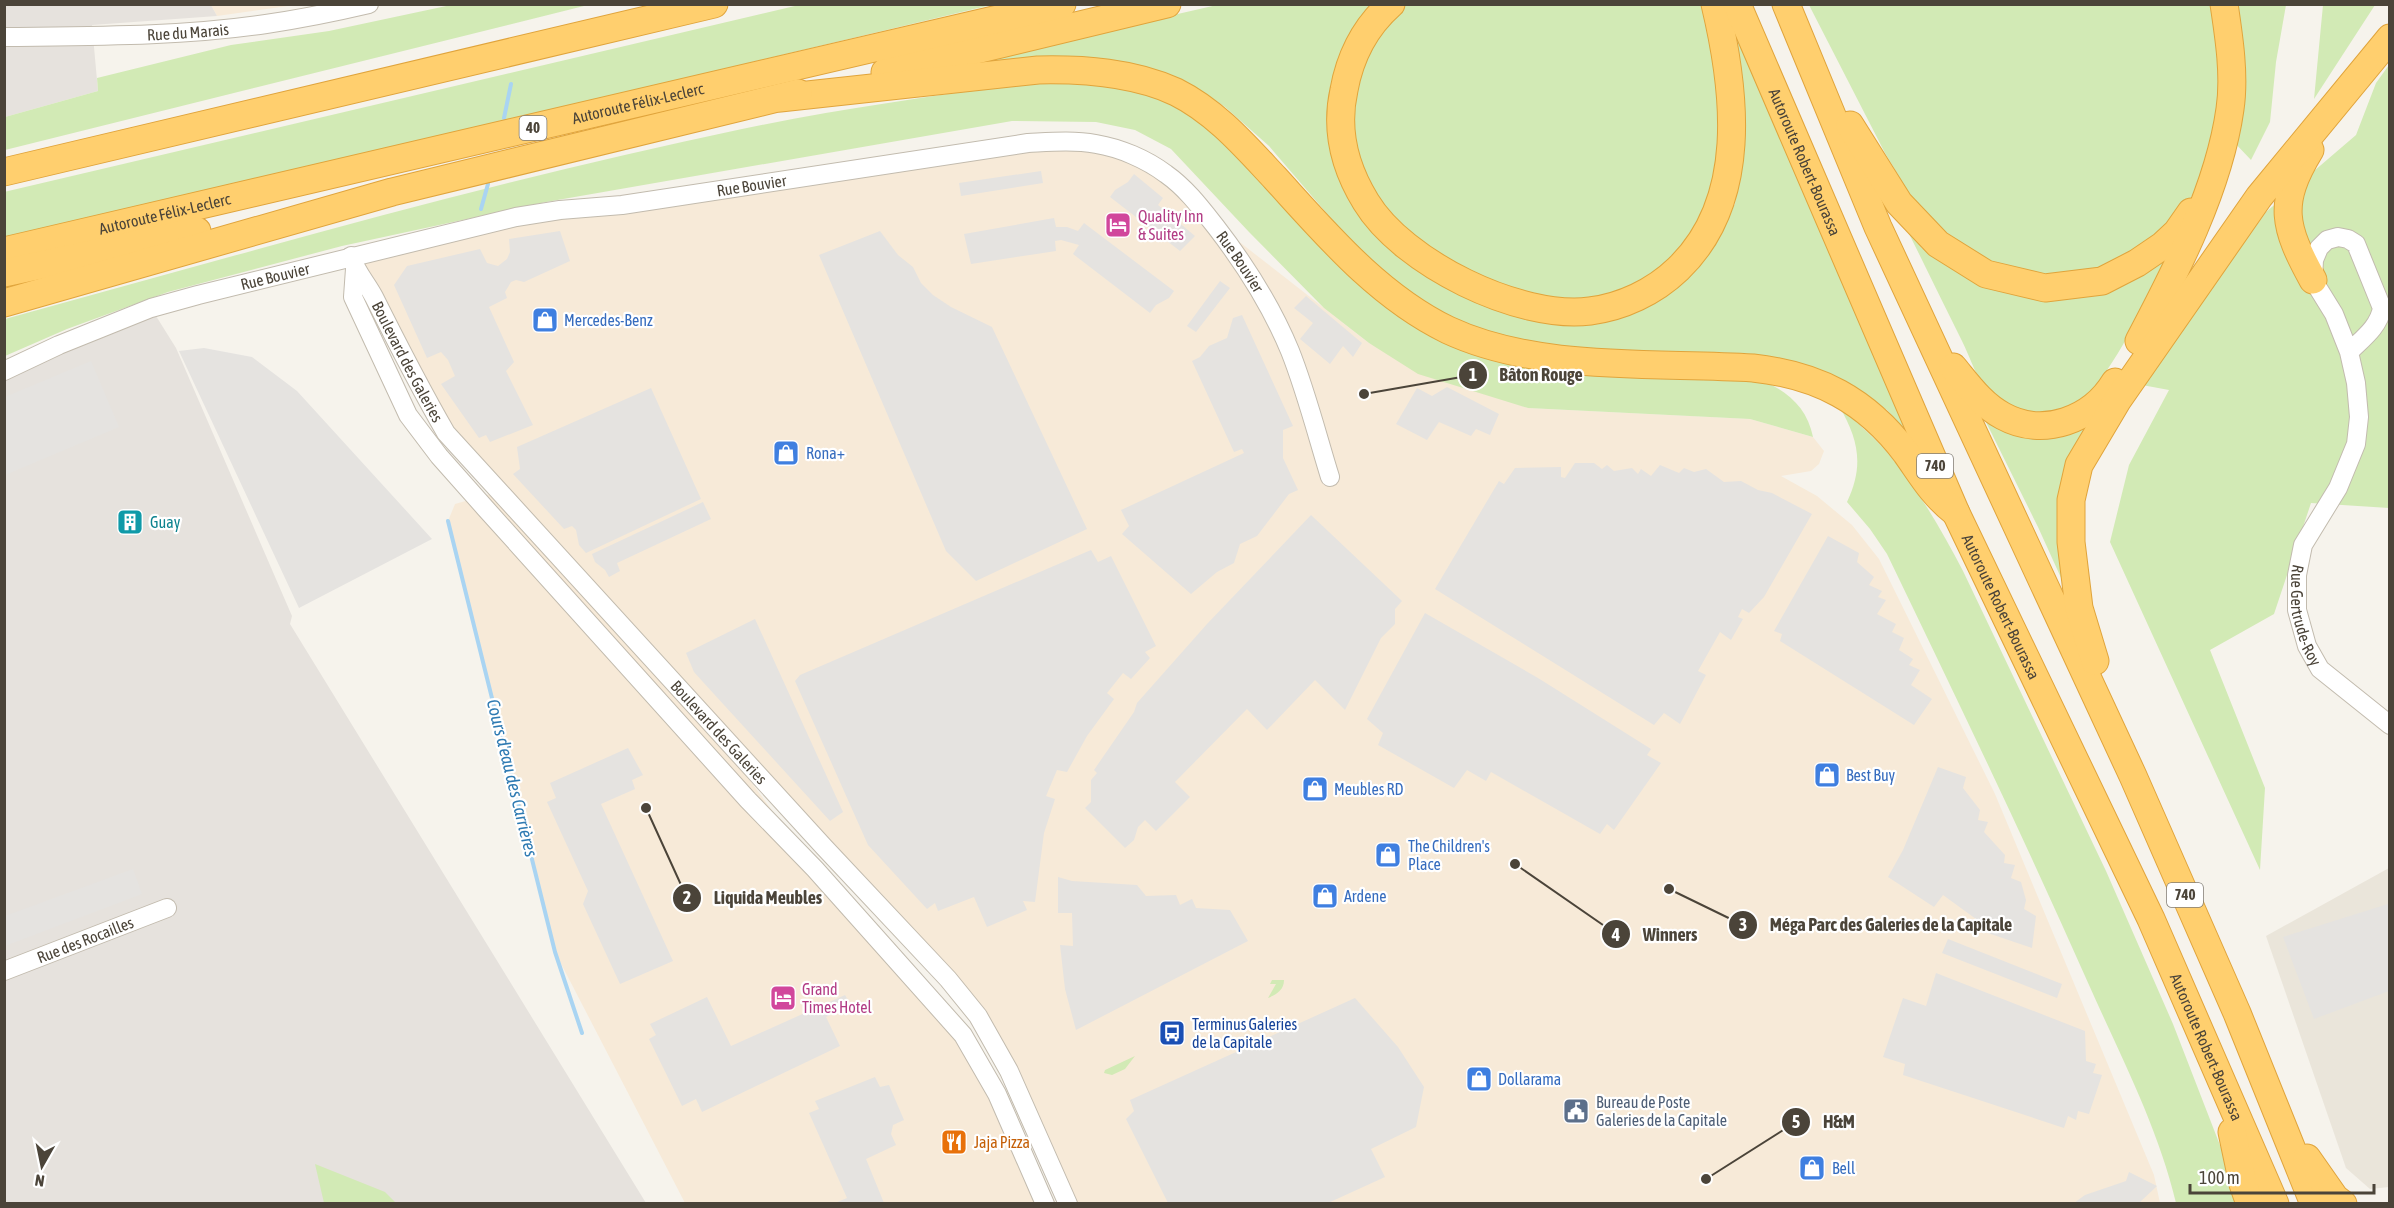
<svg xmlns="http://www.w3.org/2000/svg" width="2394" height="1208" viewBox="0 0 2394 1208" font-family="'Asap Condensed',sans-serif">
  <rect width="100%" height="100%" fill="#f6f3ec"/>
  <path fill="#eae5da" d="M2389,868V1187L2370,1189L2346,1168L2266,936Z"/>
  <path fill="#f7ead8" d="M211,5H295L217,16Z
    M1072,141L1143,160L1210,219L1369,343L1528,408L1750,419L1813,437L1824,451L1819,464L1811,471L1781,476L1817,496L1852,525L1879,559L1995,794L2154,1175L2160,1203H1068L978,1016L729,752L815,869L963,1035L1045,1203H685L555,952L448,521L455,504L490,494L446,433L351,256L516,217Z"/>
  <path fill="#e6e2dd" d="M5,5H211L217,16L92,25L98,91L5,117Z
    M151,308L176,348L292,616L290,624L646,1203L5,1204V371Z"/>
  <path fill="#d2eab5" d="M2324,4L2375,5L2314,99L2323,5Z
    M451,5H588L5,150V117L98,91L97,78L231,45L329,31Z
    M799,5H991L5,241L4,192Z
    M1217,5H1379L1336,155L1408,258L1588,320L1699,261L1735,204L1742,128L1731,16L1915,442L1887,410L1837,380L1524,348L1452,321L1394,286L1353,244L1269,146L1225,107L1215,100L1171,79L924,72Z
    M1405,5H1704L1722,118L1714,201L1683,253L1627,296L1565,304L1481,282L1400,228L1367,188L1347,116L1350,83L1392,14Z
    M1809,5H2213L2220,74L2218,111L2208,158L2198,186L2180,215L2157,238L2098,270L2056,277L2021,273L1961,250L1915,203L1885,153Z
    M2234,5H2286L2276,62L2270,122L2251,160L2233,141Z
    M2389,65V508L2311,503L2274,614L2210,650L2265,788L2260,870L2110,542L2129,465L2169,390L2142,385L2266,212L2356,135L2376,83Z
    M1044,80C1086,82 1128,85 1168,101C1182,106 1195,117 1208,125L1456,345L1756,378C1785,389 1807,406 1813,437L1750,419L1528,408L1418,374L1369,343L1324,308L1249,232L1171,149L1135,130L1096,122L1012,121L546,202L342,246L168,292L67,329L5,356V319C249,252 493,181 742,129C842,108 943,95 1044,80Z
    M1897,210L1922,248L1965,277L1993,289L2035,297L2171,252C2146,299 2124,353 2089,394C2067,418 2012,418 1989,393C1977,380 1970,357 1962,341C1940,297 1919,253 1897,210Z
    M1839,406C1855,421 1872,435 1886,451C1917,487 1941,529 1963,571L2106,871L2173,1024L2235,1184L2238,1203H2176C2158,1127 2121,1057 2089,985C2025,840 1956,697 1887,554L1870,529L1847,502C1864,466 1859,440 1839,406Z
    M1979,408L2089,423L2066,578L2062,580L2038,527Z
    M1272,980H1284C1284,990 1277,994 1268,998L1276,984H1270Z
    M1135,1056L1125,1069L1112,1075L1104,1073L1105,1070Z
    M315,1164L385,1192L396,1203H324Z"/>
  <path fill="#e5e3e0" d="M1041,171L1043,183L961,196L959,183Z
    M1134,174L1163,198L1158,205L1195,236L1180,251L1110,197L1115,190L1128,182Z
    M1054,218L1056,227H1067L1078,231L1084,223L1174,291L1169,298L1156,305L1150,313L1073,254L1079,245L1061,240L1055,241L1056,251L971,264L964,234Z
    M560,231L570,261L524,282L516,280L511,282L505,292L507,298L489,307L514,362L506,371L533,425L490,442L486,435L479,438L441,384L455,376L448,360L441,352L427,358L394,285L407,266L480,249L487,263L498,266L507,259L510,252L509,239Z
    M880,231L898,255L913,267L921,283L933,295L951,307L992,327L1087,529L976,581L946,551L819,255Z
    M1220,281L1230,288L1196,332L1187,326Z
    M1306,296L1362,343L1353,357L1343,346L1330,364L1300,339L1313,323L1294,308Z
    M1242,315L1293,426L1283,430V458L1298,490L1289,494L1257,536L1240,544L1234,563L1217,572L1191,594L1122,534L1129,526L1121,510L1244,453L1242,449L1234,452L1192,361L1200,357L1209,346L1227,338L1233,318Z
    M204,348L252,357L297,391L432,539L299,608L179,351Z
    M91,361L119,427L5,475V397Z
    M1447,387L1499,414L1490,435L1476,429L1471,436L1439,422L1427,440L1396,424L1417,388L1432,396Z
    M651,388L701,499L586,553L579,545L576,530L572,526L564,529L513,474L520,469L517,447Z
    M1575,463H1594L1602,469L1607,465L1614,471L1632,468L1638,474L1641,469L1651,476L1660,465L1679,473L1684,468L1694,472L1706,469L1724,482L1741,481L1758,490L1772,493L1812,514L1764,597L1749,613L1742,609L1738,617L1743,619L1731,640L1720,632L1698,671L1706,675L1680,724L1664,713L1654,725L1435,589L1499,481L1504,484L1515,468L1561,467V477L1565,478Z
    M703,502L711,519L617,563L620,571L609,577L605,570L595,562L592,554Z
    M1311,515L1402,601L1395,609V624L1381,638L1345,710L1315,680L1267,730L1247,709L1175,782L1190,797L1156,831L1145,820L1138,827L1134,840L1125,848L1085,808L1091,802V780L1097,773L1094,770L1134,712L1137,703L1207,624Z
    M1828,536L1859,553L1857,562L1874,577L1869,585L1882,591L1878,597L1886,600L1877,614L1896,624L1892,632L1904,638L1899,650L1913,659L1909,665L1920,670L1911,685L1932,699L1914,725L1780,641L1782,634L1774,631Z
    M1091,550L1098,562L1111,556L1156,646L1145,652L1150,658L1131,679L1123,673L1107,693L1114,699L1087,736L1067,772L1057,770L1046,796L1055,799L1044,833L1035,902L1023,901L1027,910L987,927L974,897L938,911L935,903L927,909L868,845L795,681L800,675Z
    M1425,613L1538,678L1651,749L1647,755L1661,763L1614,830L1607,824L1600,834L1491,772L1486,781L1467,770L1454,788L1378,745L1383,733L1367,719Z
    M755,619L843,812L830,821L703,682L694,672L686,653Z
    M628,748L643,775L632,780L635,789L601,804L673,961L620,984L583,904L588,891L547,802L556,798L550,783Z
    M1938,767L1966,777L1963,788L1980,810L1978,820L1988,822L1984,832L2005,855L2004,863L2015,865L2011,878L2021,882L2026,900L2024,909L2036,916L2032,948L1973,928L1976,919L1943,895L1934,907L1888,877L1903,850Z
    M133,869L142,894L5,946V916Z
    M1058,877L1072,881L1137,885L1146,896L1176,895L1180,905L1192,899L1196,908L1230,910L1248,941L1076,1030L1065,989L1060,945L1073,946L1072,913H1058Z
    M2388,904L2390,909L2389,991L2314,1019L2283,937Z
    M1948,939L2062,984L2057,998L1942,953Z
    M1936,973L2085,1031L2086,1061L2096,1064L2093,1073L2102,1075L2089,1114L2078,1111L2076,1120L2068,1116L2064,1128L1903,1075L1905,1064L1883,1057L1903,998L1926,1006Z
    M845,995L851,1005L826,1017L840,1046L702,1112L696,1099L682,1106L649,1039L656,1035L650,1024L707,997L731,1046Z
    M1355,998L1398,1047L1424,1087L1416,1127L1371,1149L1385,1177L1328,1203H1168L1126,1119L1134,1111L1130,1100Z
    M875,1077L880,1087L889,1085L904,1120L893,1125L891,1134L896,1145L866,1159L884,1203H835L847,1198L809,1113L819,1109L815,1101Z
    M2129,1172L2157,1186L2139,1203H2074L2085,1195L2126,1181Z"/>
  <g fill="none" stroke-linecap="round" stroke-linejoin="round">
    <path stroke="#a9d4f2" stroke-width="4" d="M504,118L511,84
      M481,209L488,184
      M448,521L555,952L582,1033"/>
    <defs>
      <g id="minor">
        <path id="s1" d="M4,37C91,36 179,37 266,24C300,19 335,12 369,4"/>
        <path id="s2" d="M351,256C356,272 366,282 374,297C397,343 420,388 446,433L824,847L948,979L978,1016L1009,1071L1068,1204"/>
        <path d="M355,269L353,297L408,415L439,456L486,509L748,800L815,869L963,1035L997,1094L1045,1204"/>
        <path id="s3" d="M2349,352C2362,339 2379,327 2382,308L2356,244L2348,239L2338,237L2327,240L2319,248L2314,260L2313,280L2334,314L2349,352L2356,383L2359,417L2356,444L2338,488L2303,545L2297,575V610L2307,646L2320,669L2390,725"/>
        <path id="s4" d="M4,371L59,345L151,308L198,295L516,217L560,210L622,205L1028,143C1050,142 1073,140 1096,144C1120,148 1146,159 1166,174C1186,188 1201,208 1216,227C1246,266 1271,305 1290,351C1306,391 1317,435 1330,477"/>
        <path id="s5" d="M4,971L167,908"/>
      </g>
      <g id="highway">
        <path d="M1391,4C1365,27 1350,57 1344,90C1335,130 1345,168 1366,202C1403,263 1519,320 1590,311C1622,307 1654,292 1678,269C1749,201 1736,92 1715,4"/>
        <path id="s6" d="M1737,4L1956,513L2151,919L2275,1204"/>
        <path d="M1786,4L1878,227L2133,776L2237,1013L2314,1204"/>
        <path d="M885,72L1167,4"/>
        <path d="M780,98L1038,70C1083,69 1133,72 1176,92C1216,112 1245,146 1275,178C1326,234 1378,296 1448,330C1538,372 1655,362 1753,368C1818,375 1866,400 1906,453C1923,477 1932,494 1956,513"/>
        <path d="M1850,125L1899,203L1938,244L1986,274L2045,288L2102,281L2137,263L2162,246L2177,232L2191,212"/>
        <path d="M2310,150C2277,204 2284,227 2313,280"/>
        <path d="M4,172L714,4"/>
        <path id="s7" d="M4,251L1062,4"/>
        <path d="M4,273L197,231"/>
        <path d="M4,303L392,192L798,93"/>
        <path d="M2139,341C2176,271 2219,188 2230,109C2235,76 2229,37 2224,4"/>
        <path d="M1953,367C1968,385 1982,405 2003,416C2043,438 2092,420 2115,382"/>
        <path d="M2095,661L2079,608L2071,542V500L2079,465L2117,401L2259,197L2390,38"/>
        <path d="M2232,1132L2243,1184L2250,1204"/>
        <path d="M2307,1158L2335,1198L2343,1204"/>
      </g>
    </defs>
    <use href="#minor" stroke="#c2bbae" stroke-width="20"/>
    <use href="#highway" stroke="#e0a43c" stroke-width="29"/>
    <use href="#minor" stroke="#fff" stroke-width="18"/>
    <use href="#highway" stroke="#ffcf6e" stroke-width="27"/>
  </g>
  <defs>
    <symbol id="hotel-square" viewBox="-11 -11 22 22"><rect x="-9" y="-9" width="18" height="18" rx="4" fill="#d1479c" stroke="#fff"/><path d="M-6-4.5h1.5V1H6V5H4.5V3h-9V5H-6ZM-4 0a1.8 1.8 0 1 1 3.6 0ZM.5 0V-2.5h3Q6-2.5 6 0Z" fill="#fff"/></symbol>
    <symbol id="shop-square" viewBox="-11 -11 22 22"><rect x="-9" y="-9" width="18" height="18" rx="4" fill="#3f7fe0" stroke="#fff"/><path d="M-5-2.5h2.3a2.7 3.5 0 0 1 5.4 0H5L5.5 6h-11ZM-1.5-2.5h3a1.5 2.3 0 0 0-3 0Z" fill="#fff"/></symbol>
    <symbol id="building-square" viewBox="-11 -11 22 22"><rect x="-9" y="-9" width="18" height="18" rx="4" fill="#0f9aa8" stroke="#fff"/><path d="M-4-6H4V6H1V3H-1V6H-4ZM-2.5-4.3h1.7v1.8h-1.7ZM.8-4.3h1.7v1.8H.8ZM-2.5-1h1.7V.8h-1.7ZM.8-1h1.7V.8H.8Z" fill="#fff"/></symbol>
    <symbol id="bus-square" viewBox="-11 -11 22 22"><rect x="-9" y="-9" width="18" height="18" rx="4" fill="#1a4fb4" stroke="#fff"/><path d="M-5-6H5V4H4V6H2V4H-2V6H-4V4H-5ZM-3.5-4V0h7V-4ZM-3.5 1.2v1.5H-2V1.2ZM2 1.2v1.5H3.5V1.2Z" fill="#fff"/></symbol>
    <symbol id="civic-square" viewBox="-11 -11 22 22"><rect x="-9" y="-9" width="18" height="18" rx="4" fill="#5c6f8a" stroke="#fff"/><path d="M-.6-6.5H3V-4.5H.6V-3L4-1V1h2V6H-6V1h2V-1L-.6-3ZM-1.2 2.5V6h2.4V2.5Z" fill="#fff"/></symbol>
    <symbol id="restaurant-square" viewBox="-11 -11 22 22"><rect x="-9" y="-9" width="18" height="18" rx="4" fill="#e8710a" stroke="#fff"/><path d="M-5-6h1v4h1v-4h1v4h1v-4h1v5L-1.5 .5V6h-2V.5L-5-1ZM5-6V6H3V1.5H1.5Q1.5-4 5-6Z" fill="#fff"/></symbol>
  </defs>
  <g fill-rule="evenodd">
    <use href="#hotel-square" x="1103" y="210" width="30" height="30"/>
    <use href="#shop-square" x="530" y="305" width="30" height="30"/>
    <use href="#shop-square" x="771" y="438" width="30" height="30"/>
    <use href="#building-square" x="115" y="507" width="30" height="30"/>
    <use href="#shop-square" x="1812" y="760" width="30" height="30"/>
    <use href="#shop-square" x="1300" y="774" width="30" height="30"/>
    <use href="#shop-square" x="1373" y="840" width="30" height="30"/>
    <use href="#shop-square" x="1310" y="881" width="30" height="30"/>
    <use href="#hotel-square" x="768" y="983" width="30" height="30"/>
    <use href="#bus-square" x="1157" y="1018" width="30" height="30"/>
    <use href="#shop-square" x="1464" y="1064" width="30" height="30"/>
    <use href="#civic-square" x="1561" y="1096" width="30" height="30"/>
    <use href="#restaurant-square" x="939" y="1127" width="30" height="30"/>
    <use href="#shop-square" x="1797" y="1153" width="30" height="30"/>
  </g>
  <g text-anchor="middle" stroke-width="4.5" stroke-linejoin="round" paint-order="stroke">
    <g fill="#fff" stroke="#817c74" stroke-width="1.5">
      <rect x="519.5" y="116" width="27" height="24" rx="4.5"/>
      <rect x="1917" y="454" width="36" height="24" rx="4.5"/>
      <rect x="2167" y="883" width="36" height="24" rx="4.5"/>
    </g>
    <g font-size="15" font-weight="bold" fill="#4b4439">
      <text x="533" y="133">40</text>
      <text x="1935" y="471">740</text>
      <text x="2185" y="900">740</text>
    </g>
    <g font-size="16" fill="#4b4439" stroke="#fff">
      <text dy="6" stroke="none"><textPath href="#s1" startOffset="184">Rue du Marais</textPath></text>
      <text dy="6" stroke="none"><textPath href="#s7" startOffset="651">Autoroute Félix-Leclerc</textPath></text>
      <text dy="6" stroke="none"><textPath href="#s6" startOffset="172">Autoroute Robert-Bourassa</textPath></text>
      <text dy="6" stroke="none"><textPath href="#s4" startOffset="774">Rue Bouvier</textPath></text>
      <text dy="6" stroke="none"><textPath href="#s7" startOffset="165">Autoroute Félix-Leclerc</textPath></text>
      <text dy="6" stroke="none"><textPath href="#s4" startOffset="1314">Rue Bouvier</textPath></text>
      <text dy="6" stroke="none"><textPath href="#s4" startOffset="288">Rue Bouvier</textPath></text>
      <text dy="6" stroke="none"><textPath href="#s2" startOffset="120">Boulevard des Galeries</textPath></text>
      <text dy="6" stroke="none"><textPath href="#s6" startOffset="658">Autoroute Robert-Bourassa</textPath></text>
      <text dy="6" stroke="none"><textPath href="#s3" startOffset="561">Rue Gertrude-Roy</textPath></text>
      <text dy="6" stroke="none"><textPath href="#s2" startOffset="606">Boulevard des Galeries</textPath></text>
      <text dy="6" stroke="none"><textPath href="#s5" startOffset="87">Rue des Rocailles</textPath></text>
      <text dy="6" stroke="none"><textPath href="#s6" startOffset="1144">Autoroute Robert-Bourassa</textPath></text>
    </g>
    <g font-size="16" fill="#b23c85" stroke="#fff" text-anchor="start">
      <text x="1138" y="222">Quality Inn<tspan x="1138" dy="18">&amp; Suites</tspan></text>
      <text x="802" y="995">Grand<tspan x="802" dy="18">Times Hotel</tspan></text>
    </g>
    <g font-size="16" fill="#366cbe" stroke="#fff" text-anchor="start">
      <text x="564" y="326">Mercedes-Benz</text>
      <text x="806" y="459">Rona+</text>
      <text x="1846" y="781">Best Buy</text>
      <text x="1334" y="795">Meubles RD</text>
      <text x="1408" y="852">The Children's<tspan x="1408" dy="18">Place</tspan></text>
      <text x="1344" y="902">Ardene</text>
      <text x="1498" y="1085">Dollarama</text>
      <text x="1832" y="1174">Bell</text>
    </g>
    <g font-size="16" fill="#0d838f" stroke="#fff" text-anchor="start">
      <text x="150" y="528">Guay</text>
    </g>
    <g font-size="16" fill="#164399" stroke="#fff" text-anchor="start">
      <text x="1192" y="1030">Terminus Galeries<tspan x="1192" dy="18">de la Capitale</tspan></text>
    </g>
    <g font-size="16" fill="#4e5e75" stroke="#fff" text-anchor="start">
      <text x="1596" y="1108">Bureau de Poste<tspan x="1596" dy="18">Galeries de la Capitale</tspan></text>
    </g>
    <g font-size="16" fill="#c56008" stroke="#fff" text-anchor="start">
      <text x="974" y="1148">Jaja Pizza</text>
    </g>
    <g font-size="18" font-style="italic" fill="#2e7ab2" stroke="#fff">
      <text transform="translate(512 778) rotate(76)" y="6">Cours d'eau des Carrières</text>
    </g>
  </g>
  <path fill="none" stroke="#4b4439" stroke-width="2" d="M1364 394L1473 375M646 808L687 898M1669 889L1743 925M1515 864L1616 934M1706 1179L1796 1122"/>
  <g fill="#4b4439" stroke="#fff" stroke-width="2">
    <circle cx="1364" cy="394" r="6"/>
    <circle cx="646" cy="808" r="6"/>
    <circle cx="1669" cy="889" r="6"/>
    <circle cx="1515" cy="864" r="6"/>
    <circle cx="1706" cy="1179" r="6"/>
    <circle cx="1473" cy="375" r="15"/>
    <circle cx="687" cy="898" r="15"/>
    <circle cx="1743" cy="925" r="15"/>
    <circle cx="1616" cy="934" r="15"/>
    <circle cx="1796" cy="1122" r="15"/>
  </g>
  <g font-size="18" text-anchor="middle" font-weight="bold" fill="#fff">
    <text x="1473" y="381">1</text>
    <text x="687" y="904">2</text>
    <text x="1743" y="931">3</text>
    <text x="1616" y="941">4</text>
    <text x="1796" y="1128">5</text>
  </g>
  <g font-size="18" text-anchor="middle" font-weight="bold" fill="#4b4439" stroke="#fff" stroke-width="4.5" stroke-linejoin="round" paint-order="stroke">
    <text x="1541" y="381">Bâton Rouge</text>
    <text x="768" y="904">Liquida Meubles</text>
    <text x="1891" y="931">Méga Parc des Galeries de la Capitale</text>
    <text x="1670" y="941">Winners</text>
    <text x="1839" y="1128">H&amp;M</text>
  </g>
  <rect width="2394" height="1208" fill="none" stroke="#4b4439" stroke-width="12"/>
  <g transform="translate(42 1166) rotate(189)" stroke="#ffffff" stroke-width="4.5" paint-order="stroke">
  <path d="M0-4.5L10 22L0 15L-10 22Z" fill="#4b4439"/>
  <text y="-9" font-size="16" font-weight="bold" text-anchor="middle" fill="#4b4439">N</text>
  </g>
  <path d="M2190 1184v9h184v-9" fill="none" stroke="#4b4439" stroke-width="3"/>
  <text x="2199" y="1184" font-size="18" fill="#4b4439" stroke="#ffffff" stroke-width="4.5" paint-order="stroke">100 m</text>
</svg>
